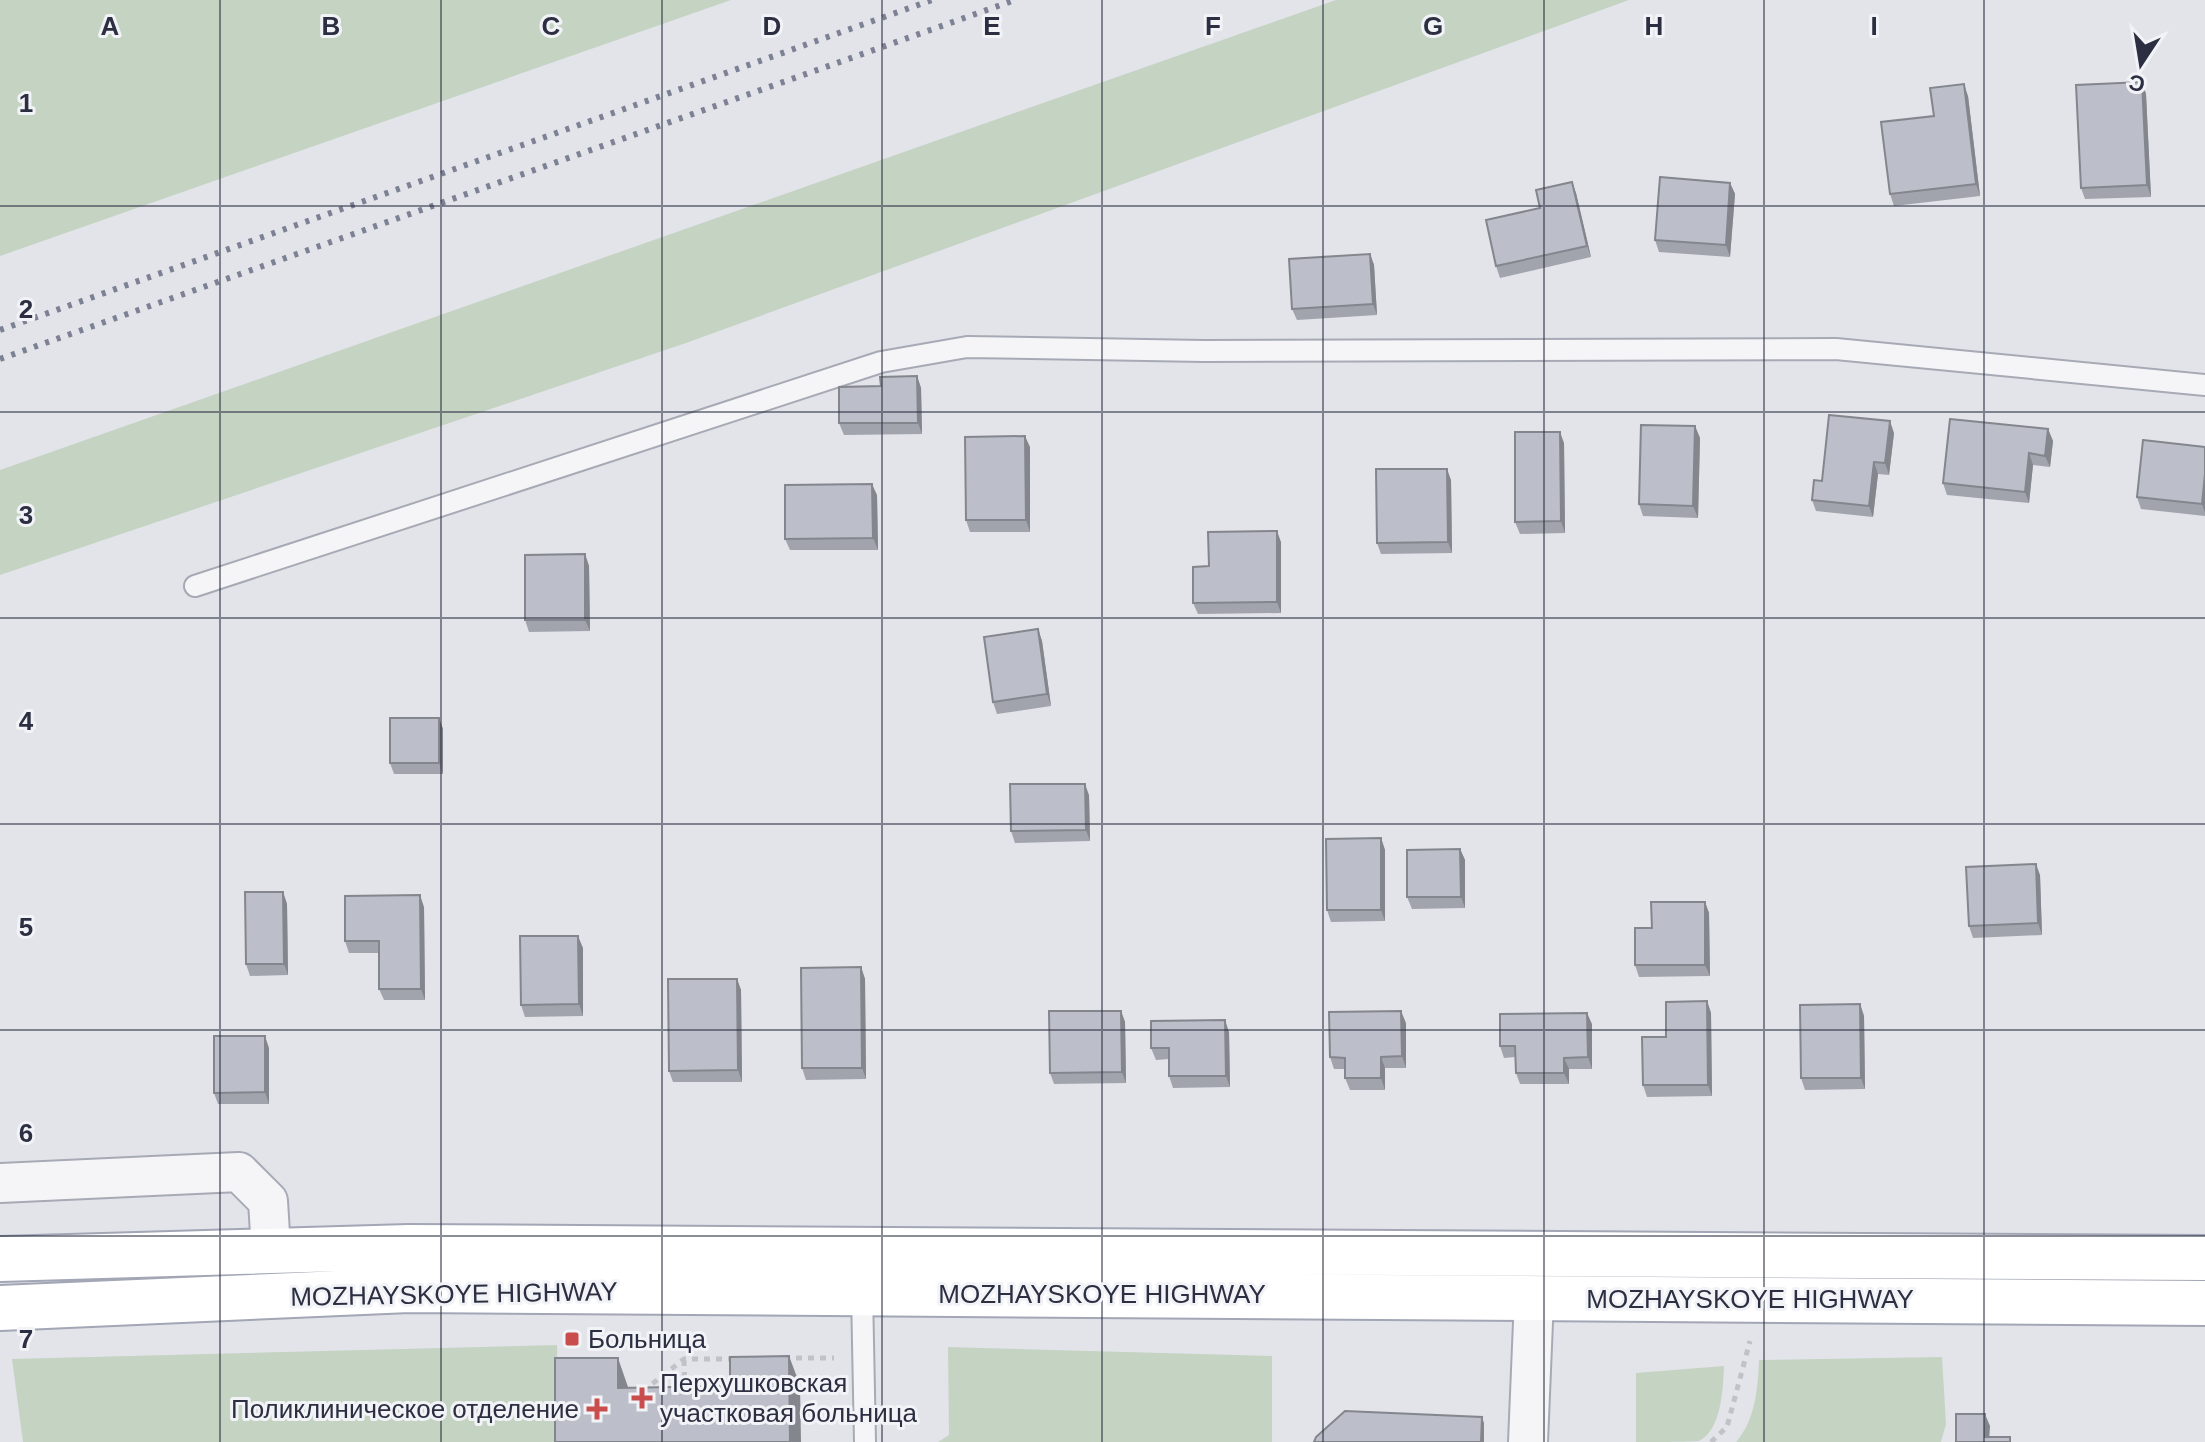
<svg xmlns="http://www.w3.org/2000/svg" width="2205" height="1442" viewBox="0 0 2205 1442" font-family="Arial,sans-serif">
  <rect width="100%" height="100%" fill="#e2e4ea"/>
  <path fill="#c5d3c3" d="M0,0H731L0,256Z
    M1336,0H1629L686,343L0,575V470Z
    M557,1345L559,1442H23L12,1359Z
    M948,1347L1272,1356V1442H938L949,1435Z
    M1942,1357L1946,1424L1941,1442H1736C1755,1421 1758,1388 1759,1360Z
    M1724,1366C1723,1387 1722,1430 1699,1441C1688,1442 1650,1442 1636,1442V1373Z"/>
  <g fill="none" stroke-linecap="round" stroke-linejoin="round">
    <defs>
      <path id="service" d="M195,586L881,362L967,347L1204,351L1836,349L2205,385
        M862,1292L865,1442"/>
      <path id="minor" d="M0,1183L239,1172L268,1201L271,1250
        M1528,1442L1534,1298"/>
      <path id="primary" d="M0,1259L409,1247L2205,1258
        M0,1308L409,1290L2205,1303"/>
    </defs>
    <use href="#service" stroke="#a7aab4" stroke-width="24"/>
    <use href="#minor" stroke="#a7aab4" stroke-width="42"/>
    <use href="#primary" stroke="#a2a6b5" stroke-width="48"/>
    <path stroke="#c0c2c8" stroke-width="5" stroke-dasharray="6 6" stroke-linecap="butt" d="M784,1358H834
      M684,1360L685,1394
      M643,1391L684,1359H734
      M1711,1442L1727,1427L1750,1341"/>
    <use href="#service" stroke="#f5f5f8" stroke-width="20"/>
    <use href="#minor" stroke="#f5f5f8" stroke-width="38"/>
    <use href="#primary" stroke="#fff" stroke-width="44"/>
    <path stroke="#7c8193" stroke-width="6" stroke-dasharray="4 8" stroke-linecap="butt" d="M0,330L932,0
      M0,359L1015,0"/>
  </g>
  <path fill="#a2a4ad" d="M2142,82L2146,94L2151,197L2085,199L2081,188Z
    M1968,96L1980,196L1894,206L1890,194L1934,116Z
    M1730,183L1735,194L1730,257L1659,252L1655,240Z
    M1576,193L1591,257L1500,278L1496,266L1540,208Z
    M1370,254L1374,265L1377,315L1297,320L1292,309Z
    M917,376L921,388L922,434L844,435L839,423L881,386Z
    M1695,426L1700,438L1698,518L1643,516L1639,504Z
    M2048,429L2053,441L2050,467L2033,465L2029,503L1947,495L1943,483Z
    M1894,433L1889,475L1878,474L1873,517L1816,511L1812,500L1822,481Z
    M1564,443L1565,533L1520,534L1515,522Z
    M1030,447V532H970L966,520Z
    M2205,447V516L2141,509L2137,497Z
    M1451,480L1452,553L1381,554L1377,543Z
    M877,495L878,550H790L785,539Z
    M1281,542V613L1198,614L1193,603L1209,566Z
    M585,554L589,566L590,631L529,632L525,620Z
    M1038,629L1042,641L1051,706L997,714L993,702Z
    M439,718L443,729V774H394L390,763Z
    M1089,795L1090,841L1015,843L1011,831Z
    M1381,838L1385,850V921L1331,922L1327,910Z
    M1460,849L1465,860V908L1412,909L1407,897Z
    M2040,875L2042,935L1973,938L1969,926Z
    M283,892L287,904L288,975L250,976L246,964Z
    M1705,902L1709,913L1710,976L1639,977L1635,965L1652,928Z
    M424,907L425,1000H384L379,989V953H349L345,941Z
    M583,948V1016L525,1017L521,1005Z
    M861,967L865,979L866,1079L806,1080L802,1068Z
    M737,979L741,990L742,1082H673L669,1071Z
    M1707,1001L1711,1013L1712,1096L1647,1097L1643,1085L1666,1037Z
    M1860,1004L1864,1016L1865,1089L1805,1090L1801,1078Z
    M1121,1011L1125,1022L1126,1083L1054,1084L1050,1073Z
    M1406,1023V1068H1385V1090H1350L1345,1078V1069H1334L1330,1057Z
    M1592,1024V1069H1569V1084H1520L1516,1073L1515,1057L1504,1058L1500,1046Z
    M1229,1032L1230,1087L1173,1088L1169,1076V1059L1156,1060L1151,1048Z
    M269,1048V1104H218L214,1093Z"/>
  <path fill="#84868d" d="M2142,82L2146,94L2151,197L2147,185Z
    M1964,84L1968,96L1980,196L1976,184Z
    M1572,182L1576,193L1591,257L1587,246Z
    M1730,183L1735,194L1730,257L1726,245Z
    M1370,254L1374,265L1377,315L1373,304Z
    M917,376L921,388L922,434L918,423Z
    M1890,421L1894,433L1889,475L1885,463Z
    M1695,426L1700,438L1698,518L1693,506Z
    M2048,429L2053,441L2050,467L2045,456Z
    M1560,432L1564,443L1565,533L1561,521Z
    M1025,436L1030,447V532L1026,520Z
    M2029,453L2033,465L2029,503L2025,492Z
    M1874,462L1878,474L1873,517L1869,506Z
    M1447,469L1451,480L1452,553L1448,542Z
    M2205,474V513L2202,504Z
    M872,484L877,495L878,550L873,538Z
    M1277,531L1281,542V613L1277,602Z
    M585,554L589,566L590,631L585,620Z
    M1038,629L1042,641L1051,706L1047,694Z
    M439,718L443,729V774L439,763Z
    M1085,784L1089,795L1090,841L1086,830Z
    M1381,838L1385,850V921L1381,910Z
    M1460,849L1465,860V908L1461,897Z
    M2036,864L2040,875L2042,935L2038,923Z
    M283,892L287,904L288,975L284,964Z
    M420,895L424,907L425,1000L421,989Z
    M1705,902L1709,913L1710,976L1705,965Z
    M578,936L583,948V1016L579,1004Z
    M861,967L865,979L866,1079L862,1068Z
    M737,979L741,990L742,1082L738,1070Z
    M1707,1001L1711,1013L1712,1096L1708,1085Z
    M1860,1004L1864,1016L1865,1089L1861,1078Z
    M1121,1011L1125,1022L1126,1083L1122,1072Z
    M1401,1011L1406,1023V1068L1402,1056Z
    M1587,1013L1592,1024V1069L1588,1057Z
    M1225,1020L1229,1032L1230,1087L1226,1076Z
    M265,1036L269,1048V1104L265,1092Z
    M1381,1057L1385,1068V1090L1381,1078Z
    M1564,1058L1569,1069V1084L1564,1073Z
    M789,1356L800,1385L801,1442H790Z
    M618,1358L628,1387V1417L618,1388Z
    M1985,1414L1990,1426L1989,1442L1985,1437Z
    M1482,1417L1484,1423V1442H1481Z"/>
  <path fill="#bcbfc9" stroke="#84868d" stroke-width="2" d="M2142,82L2147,185L2081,188L2076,85Z
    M1964,84L1976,184L1890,194L1881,122L1934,116L1930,88Z
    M1660,177L1730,183L1726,245L1655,240Z
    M1572,182L1587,246L1496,266L1486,220L1540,208L1536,190Z
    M1370,254L1373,304L1292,309L1289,259Z
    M917,376L918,423H839V387L881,386L880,377Z
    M1829,415L1890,421L1885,463L1874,462L1869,506L1812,500L1814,480L1822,481Z
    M1950,419L2048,429L2045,456L2029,453L2025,492L1943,483Z
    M1641,425L1695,426L1693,506L1639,504Z
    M1515,432H1560L1561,521L1515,522Z
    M1025,436L1026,520H966L965,437Z
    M2143,440L2205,447V474L2202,504L2137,497Z
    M1376,469H1447L1448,542L1377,543Z
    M872,484L873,538L785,539V485Z
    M1277,531V602L1193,603V567L1209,566L1208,532Z
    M585,554V620H525V555Z
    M1038,629L1047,694L993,702L984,637Z
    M390,718H439V763H390Z
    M1010,784H1085L1086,830L1011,831Z
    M1381,838V910H1327L1326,839Z
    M1460,849L1461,897H1407V850Z
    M2036,864L2038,923L1969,926L1966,867Z
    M245,892H283L284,964H246Z
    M420,895L421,989H379V941H345V896Z
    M1651,902H1705V965H1635V928H1652Z
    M520,936H578L579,1004L521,1005Z
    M861,967L862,1068H802L801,968Z
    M668,979H737L738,1070L669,1071Z
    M1707,1001L1708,1085H1643L1642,1037H1666V1002Z
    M1860,1004L1861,1078H1801L1800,1005Z
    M1049,1011H1121L1122,1072L1050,1073Z
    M1401,1011L1402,1056L1381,1057V1078H1345V1058L1330,1057L1329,1012Z
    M1587,1013L1588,1057L1564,1058V1073H1516L1515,1046H1500V1014Z
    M1225,1020L1226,1076H1169V1048H1151V1021Z
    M214,1036H265V1092L214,1093Z
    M789,1356L790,1442H555V1358H618V1388L730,1386V1357Z
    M1345,1411L1482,1417L1481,1442H1314L1316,1437Z
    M1956,1414H1985V1437H2010V1442H1956Z"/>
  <path fill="none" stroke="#2b2f41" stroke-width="2" stroke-opacity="0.55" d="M220,0V1442M441,0V1442M662,0V1442M882,0V1442M1102,0V1442M1323,0V1442M1544,0V1442M1764,0V1442M1984,0V1442M0,206H2205M0,412H2205M0,618H2205M0,824H2205M0,1030H2205M0,1236H2205"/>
  <g fill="#c94d4d" stroke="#f2f3f7" stroke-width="3">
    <rect x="564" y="1331" width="16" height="16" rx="4"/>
    <path d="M638 1386h8v8h8v8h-8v8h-8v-8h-8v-8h8z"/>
    <path d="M593 1397h8v8h8v8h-8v8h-8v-8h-8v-8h8z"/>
  </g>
  <g text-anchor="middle" stroke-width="6" stroke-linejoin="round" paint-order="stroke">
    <g font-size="26" fill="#2b2f41" stroke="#f2f3f7">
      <text transform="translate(454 1294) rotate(-1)" y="9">MOZHAYSKOYE HIGHWAY</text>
      <text x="1102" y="1303">MOZHAYSKOYE HIGHWAY</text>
      <text x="1750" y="1308">MOZHAYSKOYE HIGHWAY</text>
    </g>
    <g font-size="26" fill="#2b2f41" stroke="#f2f3f7" text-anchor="start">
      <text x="588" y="1348">Больница</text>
      <text x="660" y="1392">Перхушковская<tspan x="660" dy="30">участковая больница</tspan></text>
      <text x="579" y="1418" text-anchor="end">Поликлиническое отделение</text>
    </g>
  </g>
  <g font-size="26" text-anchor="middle" font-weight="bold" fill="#2b2f41" stroke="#f2f3f7" stroke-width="6" stroke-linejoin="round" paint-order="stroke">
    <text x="110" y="35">A</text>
    <text x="331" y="35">B</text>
    <text x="551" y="35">C</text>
    <text x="772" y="35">D</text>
    <text x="992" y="35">E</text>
    <text x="1213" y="35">F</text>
    <text x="1433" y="35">G</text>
    <text x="1654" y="35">H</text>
    <text x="1874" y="35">I</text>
    <text x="26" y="112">1</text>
    <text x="26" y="318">2</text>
    <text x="26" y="524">3</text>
    <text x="26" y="730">4</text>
    <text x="26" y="936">5</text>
    <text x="26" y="1142">6</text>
    <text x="26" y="1348">7</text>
  </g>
  <g transform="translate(2141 64) rotate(192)" stroke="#f2f3f7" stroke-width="6" paint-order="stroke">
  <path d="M0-6L14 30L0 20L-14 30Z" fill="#2b2f41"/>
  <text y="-12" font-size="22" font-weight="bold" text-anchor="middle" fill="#2b2f41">С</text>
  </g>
</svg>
